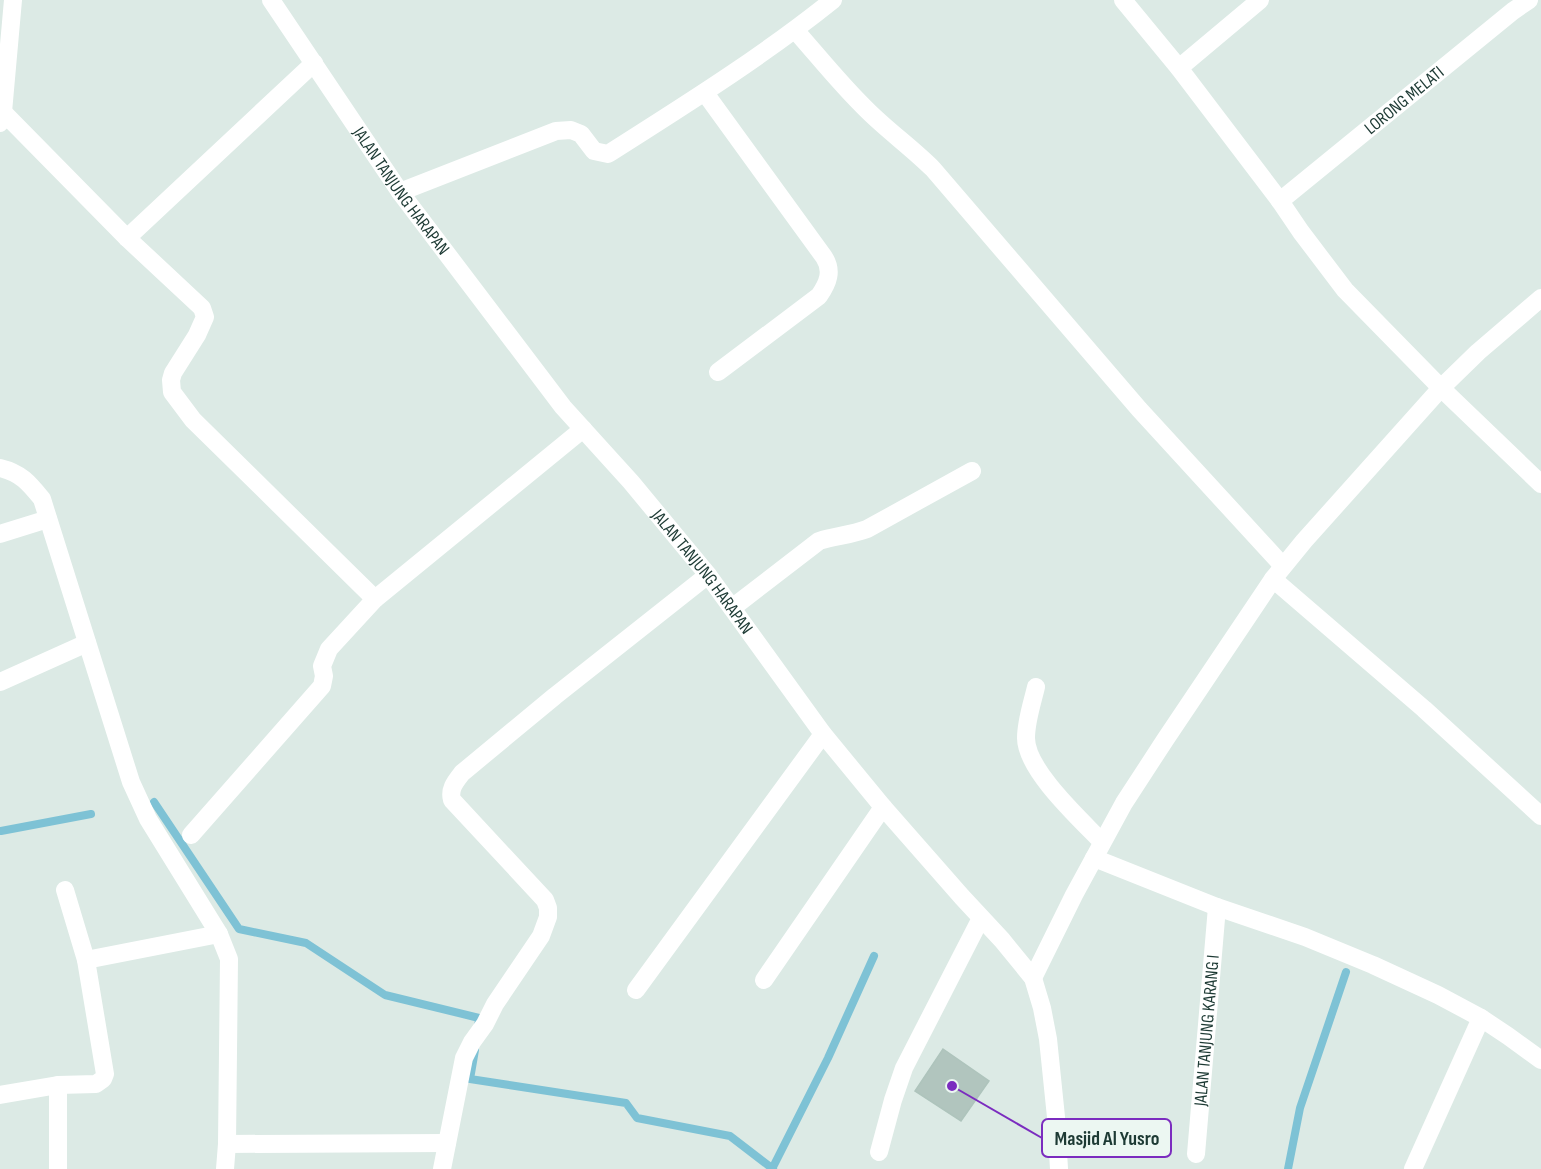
<svg xmlns="http://www.w3.org/2000/svg" width="1541" height="1169" viewBox="0 0 1541 1169" font-family="'Sofia Sans Condensed',sans-serif">
  <rect width="100%" height="100%" fill="#dceae5"/>
  <g fill="none" stroke-linecap="round" stroke-linejoin="round">
    <path stroke="#7ec2d5" stroke-width="8" d="M154,802L239,929L306,943L385,995L479,1018L478,1028
      M1,831L91,814
      M475,1050L470,1079L626,1103L637,1118L730,1136L773,1169
      M772,1169L828,1058L874,956
      M1288,1169L1300,1108L1346,972"/>
  </g>
  <path fill="#b1c5be" stroke="#aec4bc" stroke-width="1.5" d="M943,1049L989,1081L961,1121L915,1091Z"/>
  <g fill="none" stroke-linecap="round" stroke-linejoin="round">
    <g stroke="#fff" stroke-width="18">
      <path id="s1" d="M271,0L400,192L563,407L631,482L708,575L823,734L883,807L962,897L1002,940L1033,978L1042,1008L1048,1039L1056,1117L1059,1169"/>
      <path d="M1123,0L1179,68L1280,201L1301,232L1345,290L1441,388L1541,484"/>
      <path d="M795,30C819,57 841,85 867,110C888,131 912,148 933,169L1139,409L1283,566"/>
      <path d="M1179,68L1260,0"/>
      <path d="M705,93L824,257C833,271 828,283 819,296L718,372"/>
      <path d="M3,112L127,238L202,308L205,317L197,335L173,373L171,380L172,392L193,420L375,599"/>
      <path d="M0,123L3,112L13,0"/>
      <path d="M400,192L556,131L571,130L581,134L594,151L608,154C685,105 762,57 833,0"/>
      <path id="s2" d="M1280,201L1513,11L1529,0"/>
      <path d="M127,238L314,63"/>
      <path d="M0,468C21,473 29,483 42,499L131,782L148,819L219,934L229,959L227,1144L225,1169"/>
      <path d="M0,534L48,519"/>
      <path d="M1273,579L1424,709L1541,816"/>
      <path d="M732,608L819,541C835,536 851,535 867,529L972,471"/>
      <path d="M0,682L87,643"/>
      <path d="M1036,687C1032,704 1026,721 1026,738C1026,770 1080,819 1102,842"/>
      <path d="M191,835L322,686L324,676L322,666L329,649L375,599L583,429"/>
      <path d="M1094,858L1217,907L1305,937L1373,965L1438,995L1481,1018L1508,1036L1541,1060"/>
      <path d="M86,960L219,934"/>
      <path d="M1033,978L1074,895L1124,803L1165,740L1273,579L1304,541L1441,388L1478,352L1541,298"/>
      <path d="M764,980L883,807"/>
      <path d="M636,990L823,734"/>
      <path d="M0,1095L58,1085L96,1084L103,1079L105,1074L86,960L65,890"/>
      <path d="M227,1144L447,1143"/>
      <path d="M879,1152L893,1100L904,1068L981,918"/>
      <path id="s3" d="M1196,1154L1217,907"/>
      <path d="M58,1169V1085"/>
      <path d="M442,1169L464,1058L472,1042L485,1024L495,1004L541,936L548,917V908L545,900L452,800C449,789 455,782 462,773L555,696L708,575"/>
      <path d="M1413,1169L1481,1018"/>
    </g>
  </g>
  <g text-anchor="middle" stroke-width="4.5" stroke-linejoin="round" paint-order="stroke">
    <g font-size="18" fill="#1d3a34" stroke="#ecf7f2">
      <text dy="6" stroke="none"><textPath href="#s2" startOffset="160">LORONG MELATI</textPath></text>
      <text dy="6" stroke="none"><textPath href="#s1" startOffset="231">JALAN TANJUNG HARAPAN</textPath></text>
      <text dy="6" stroke="none"><textPath href="#s1" startOffset="717">JALAN TANJUNG HARAPAN</textPath></text>
      <text dy="6" stroke="none"><textPath href="#s3" startOffset="124">JALAN TANJUNG KARANG I</textPath></text>
    </g>
  </g>
  <path fill="none" stroke="#7b2cbf" stroke-width="2" d="M952 1086L1042 1138"/>
  <circle fill="#7b2cbf" stroke="#ecf7f2" stroke-width="2" cx="952" cy="1086" r="6"/>
  <rect fill="#ecf7f2" stroke="#7b2cbf" stroke-width="2" x="1042" y="1119" width="129" height="38" rx="6"/>
  <g font-size="20" text-anchor="middle" font-weight="bold" fill="#1d3a34">
    <text x="1107" y="1145">Masjid Al Yusro</text>
  </g>
</svg>
